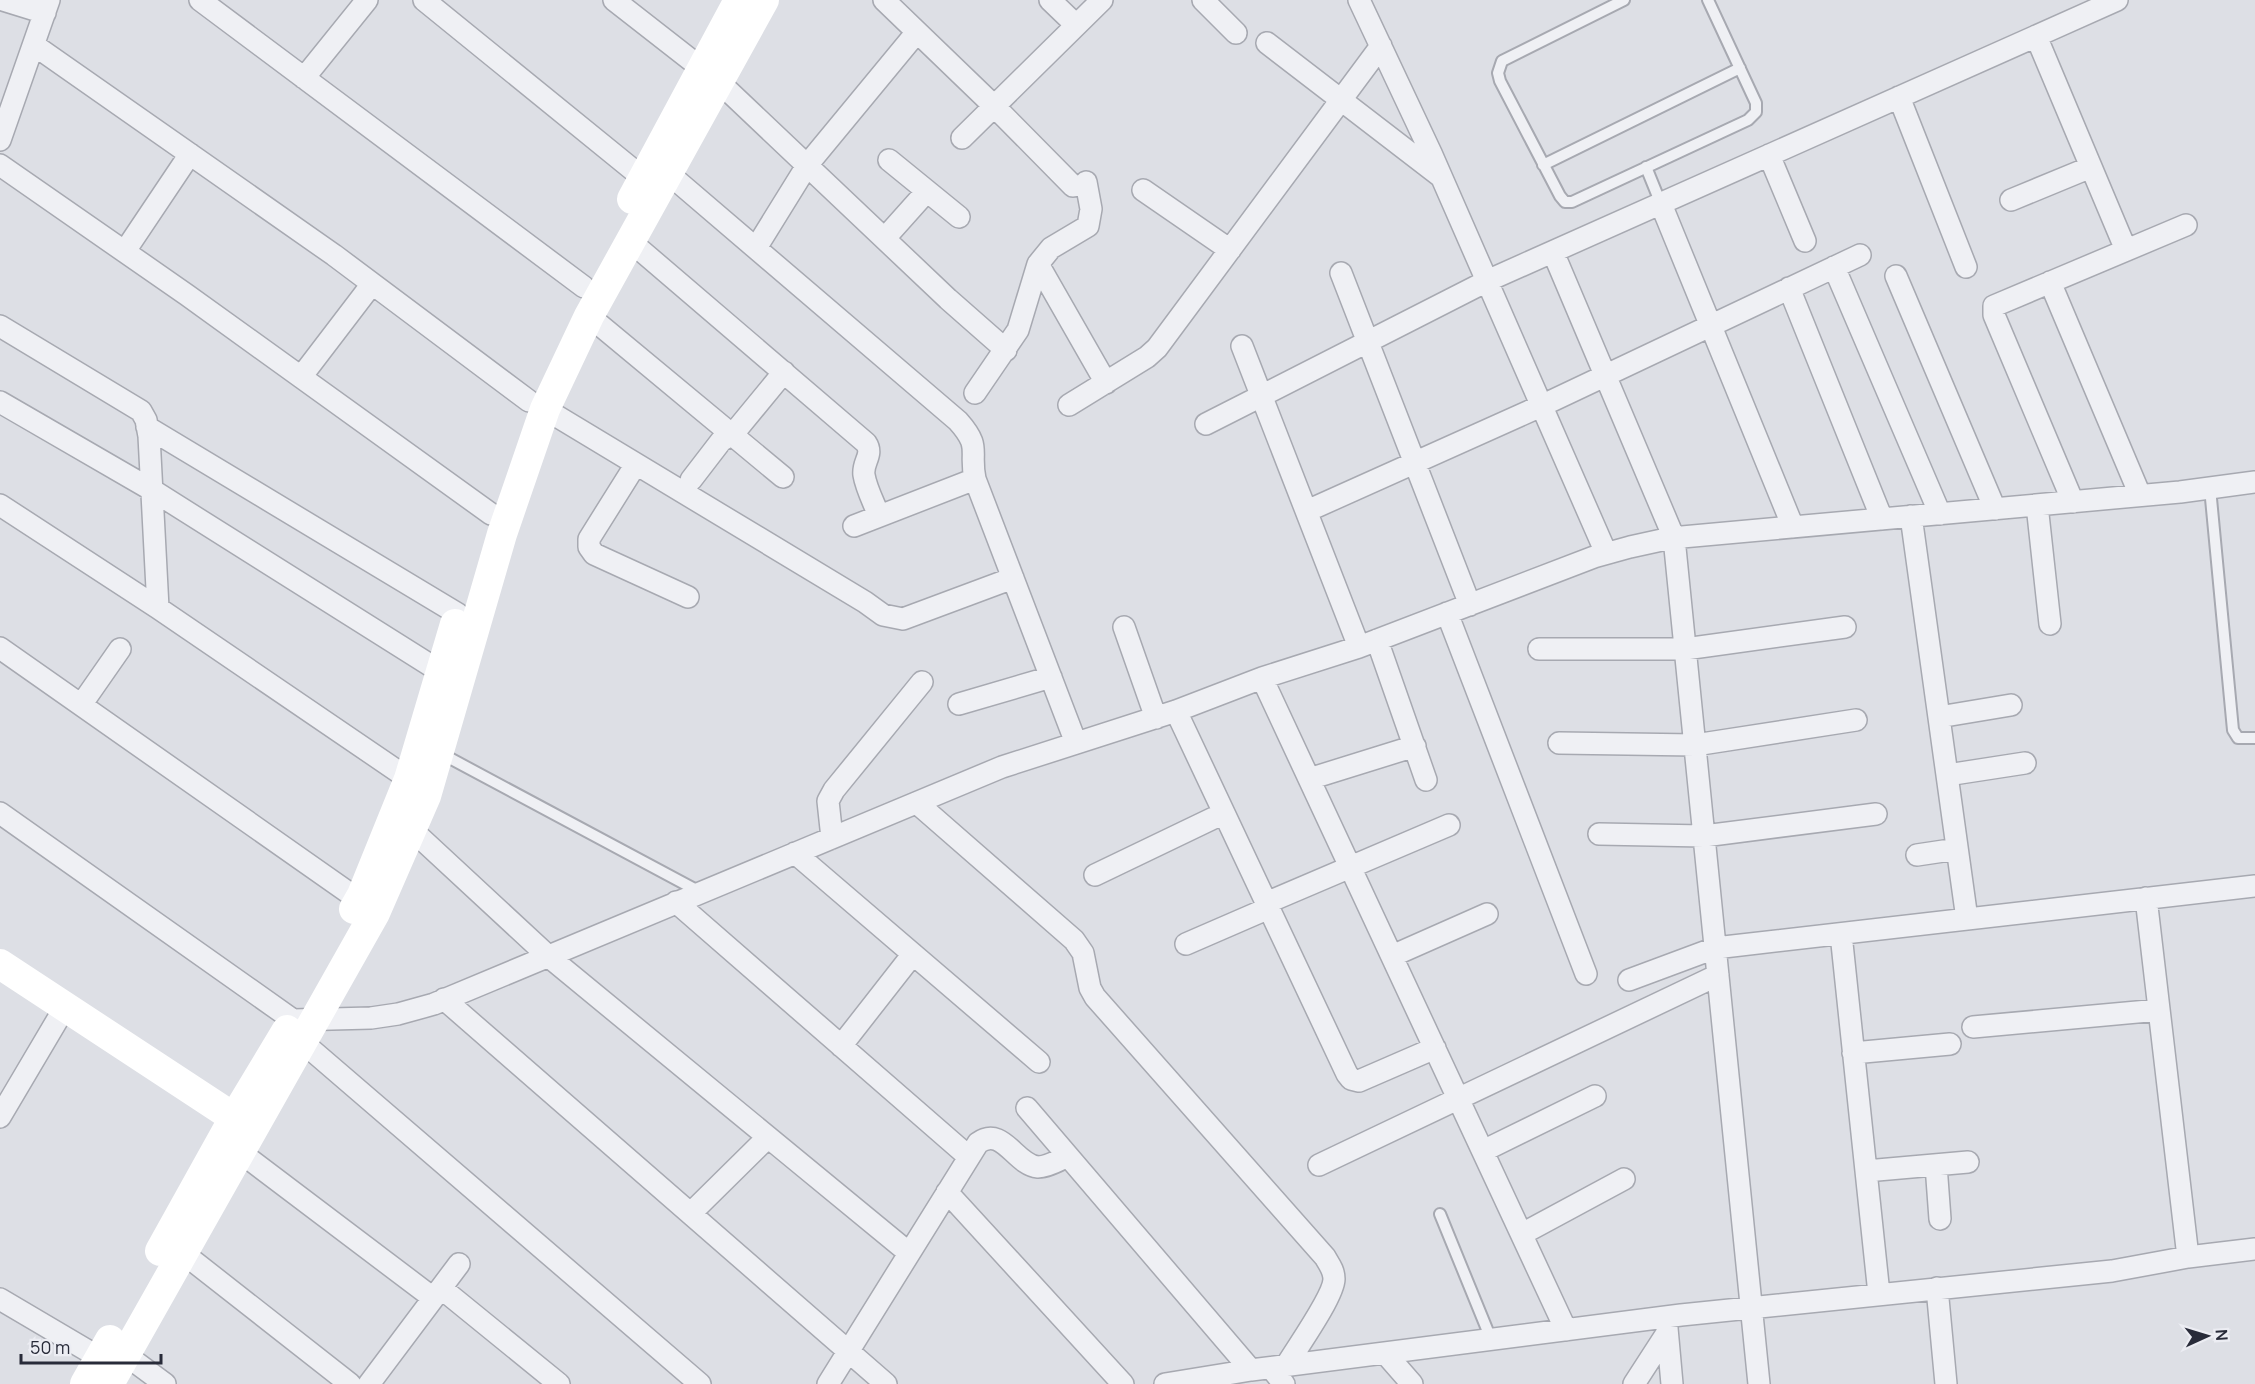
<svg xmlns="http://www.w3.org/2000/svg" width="2255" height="1384" viewBox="0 0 2255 1384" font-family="Manrope,sans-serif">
  <rect width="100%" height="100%" fill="#dddfe5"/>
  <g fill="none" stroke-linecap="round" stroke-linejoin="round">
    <defs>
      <path id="lane" d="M1624,0L1502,61L1498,73L1500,81L1560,196L1565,202H1572L1748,120L1756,112V103L1708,0
        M1543,165L1740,68
        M1646,167L1661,204
        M2210,488L2233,730L2238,738H2255
        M442,754L700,892
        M1440,1214L1491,1339"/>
      <path id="street" d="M3,0L45,13
        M200,0L584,287
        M424,0L643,178
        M614,0L719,82L948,299L1006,350
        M884,0L994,106L1073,186
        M1050,0L1076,25
        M1203,0L1236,33
        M1359,0L1431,153L1606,553
        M2036,36L2126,250
        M1267,43L1440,176
        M34,45L334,255L529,401
        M304,78L367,0
        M1899,97L1966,267
        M962,138L1102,0
        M0,140L49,0
        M1769,155L1805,241
        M889,160L959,217
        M0,165L187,295L491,514
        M657,166L669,174L958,421C982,448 969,450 975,479L1076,743
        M1143,190L1230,250
        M2011,200L2091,167
        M1661,204L1793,527
        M885,238L927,191
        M630,241L866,443C874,455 862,462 864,475C866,488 874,503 879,516
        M756,248L808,164L917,32
        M125,251L190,154
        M1553,252L1674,538L1759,1384
        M1038,264L1106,383
        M1834,267L1940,514
        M1341,273L1470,605
        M1896,276L1995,509
        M2050,282L2140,495
        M1789,288L1882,519
        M589,316L783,477
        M0,326L141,411L146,420L149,436L158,608
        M1242,346L1359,647
        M301,377L372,284
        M975,393L1018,330L1038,264L1051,248L1088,226L1091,209L1086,182
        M0,402L152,490L441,672
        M1069,405L1147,357L1157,348L1381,46
        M545,409L865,602L883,615L903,619L1013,578
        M1206,424L1487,281L2117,0
        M147,427L458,614
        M636,464L589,539V547L594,554L688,597
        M691,480L721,441L733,434L784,372
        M2073,502L1994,315V306L2186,225
        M0,505L158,608L409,779
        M2037,505L2050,624
        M1307,511L1541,406L1860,255
        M1911,516L1967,919
        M854,526L975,479
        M1447,613L1586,974
        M1124,627L1156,718
        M1377,640L1426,780
        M0,648L359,900
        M1539,649H1685L1845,627
        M1262,678L1566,1330
        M959,704L1051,677
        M81,705L120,649
        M1176,711L1347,1074L1351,1079L1359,1081L1435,1048
        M1939,717L2011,705
        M1559,743L1695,745L1856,720
        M1947,775L2025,763
        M1309,779L1415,746
        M917,803L1074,940L1083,953L1090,988L1095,997L1325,1257C1329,1264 1334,1270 1334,1279C1334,1296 1296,1349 1286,1366
        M0,813L293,1020L371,1018L398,1014L434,1004L1002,767L1176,711L1262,678L1359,647L1594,557L1630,547L1671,538L2180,492L2255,482
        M412,830L548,956L909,1253
        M1599,834L1704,836L1876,814
        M832,838L828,801L834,790L922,682
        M795,853L1039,1062
        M1917,855L1957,849
        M1095,875L1224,813
        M2146,898L2188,1257
        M676,902L969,1157
        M1266,903L1449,825
        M1841,934L1879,1294
        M1186,944L1269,908
        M1392,956L1487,914
        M1629,980L1715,948L2255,886
        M444,999L886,1384
        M1973,1027L2159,1010
        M293,1034L700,1384
        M841,1046L913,954
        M1853,1053L1950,1044
        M1027,1108L1251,1370
        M0,1117L65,1007
        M1483,1151L1595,1096
        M240,1152L433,1298
        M1319,1165L1718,975
        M1936,1165L1940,1219
        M1866,1171L1968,1162
        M947,1192L1123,1384
        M691,1213L767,1138
        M1522,1234L1624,1179
        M183,1253L350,1384
        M441,1288L559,1384
        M1937,1288L1946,1384
        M0,1299L100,1358
        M1666,1317L1672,1384
        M115,1347L165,1384
        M1385,1353L1412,1384
        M1271,1368L1284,1384
        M369,1384L459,1264
        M828,1384L978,1143C1003,1125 1015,1165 1038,1167C1048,1167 1059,1160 1068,1156
        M1165,1384L1251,1370L1681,1315L2112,1271L2188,1257L2255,1249
        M1634,1384L1667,1333"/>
    </defs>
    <use href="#lane" stroke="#a7a9b1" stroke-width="14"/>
    <use href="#street" stroke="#a7a9b1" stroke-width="24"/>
    <use href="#lane" stroke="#eff0f4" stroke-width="10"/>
    <use href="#street" stroke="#eff0f4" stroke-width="21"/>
    <path stroke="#fff" stroke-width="30" d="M632,199L739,0
      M354,909L362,895L409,779L455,624
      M0,964L251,1129
      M160,1251L234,1118L287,1030
      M85,1384L110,1340
      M109,1384L375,913L426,796L502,534L545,409L589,316L764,0"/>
  </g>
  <g transform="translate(2207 1336) rotate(86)" stroke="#ecedf3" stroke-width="4.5" paint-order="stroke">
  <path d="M0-4.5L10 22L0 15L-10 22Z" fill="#282b39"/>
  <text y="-9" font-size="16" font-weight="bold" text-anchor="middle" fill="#282b39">N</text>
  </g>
  <path d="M21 1354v9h140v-9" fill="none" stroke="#282b39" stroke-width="3"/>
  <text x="30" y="1354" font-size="18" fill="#282b39" stroke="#ecedf3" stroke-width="4.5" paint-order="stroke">50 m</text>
</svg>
